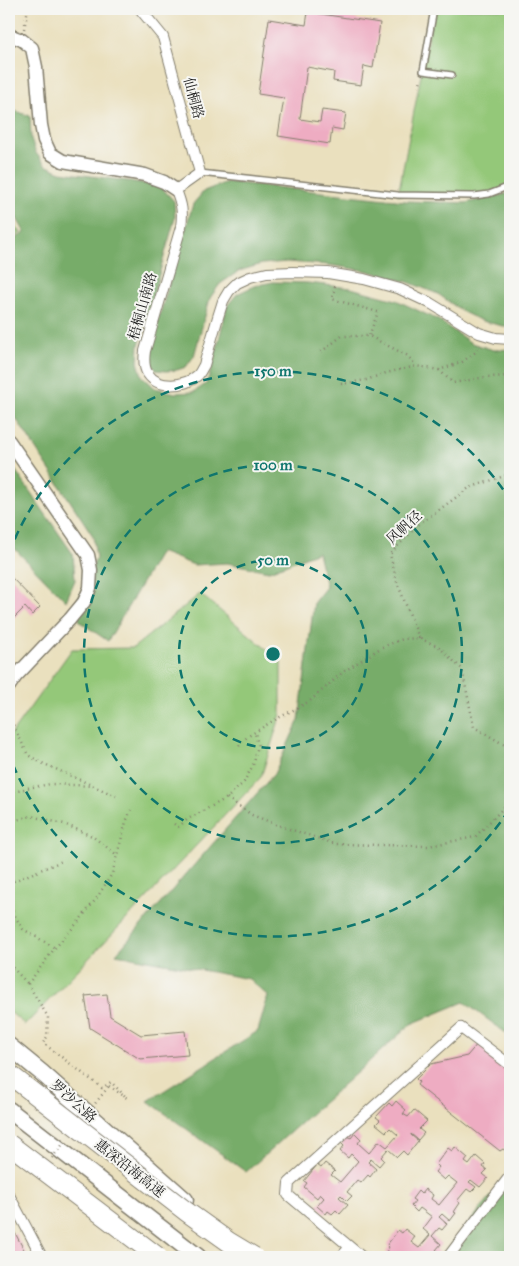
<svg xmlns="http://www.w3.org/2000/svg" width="519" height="1266" viewBox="0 0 519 1266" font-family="'IM FELL Great Primer','Noto Serif SC',serif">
  <rect width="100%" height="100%" fill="#f6f6f2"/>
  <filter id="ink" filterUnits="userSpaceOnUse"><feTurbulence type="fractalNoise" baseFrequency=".02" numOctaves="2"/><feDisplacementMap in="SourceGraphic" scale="10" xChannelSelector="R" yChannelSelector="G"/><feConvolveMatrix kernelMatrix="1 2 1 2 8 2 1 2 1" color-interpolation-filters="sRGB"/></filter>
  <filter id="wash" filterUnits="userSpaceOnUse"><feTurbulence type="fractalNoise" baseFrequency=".0096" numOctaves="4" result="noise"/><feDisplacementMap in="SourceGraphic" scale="20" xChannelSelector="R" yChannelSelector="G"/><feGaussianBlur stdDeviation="1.12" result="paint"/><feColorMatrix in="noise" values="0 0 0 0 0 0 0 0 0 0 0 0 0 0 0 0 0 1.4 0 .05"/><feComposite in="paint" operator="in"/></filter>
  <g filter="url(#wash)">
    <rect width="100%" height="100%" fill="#eae0be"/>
    <path fill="#94c879" stroke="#58724a" d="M417,9H510V186L489,194L398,195L433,12Z
      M9,214L21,233L9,240Z
      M200,594L281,661V714L261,777L141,904L25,1025L9,1011V737L72,649L133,648Z"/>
    <path fill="#77ac69" stroke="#4a6442" d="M9,109L30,116L31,139L36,153L45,165L61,172L142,183L162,188L174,201L175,218L139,345L138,362L142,376L155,388L175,393L194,392L206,384L213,365L227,306L237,294L254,286L273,282L308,283L351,288L396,300L438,320L471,343L494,350L510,349V1036L464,1002L411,1024L246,1172L148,1101L258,1031L268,996L249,979L116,954L274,774L299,720L314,602L326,587L318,552L269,571L227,563L194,565L160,552L108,641L80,622L75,606L88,579L96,558L93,536L9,408V242L25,233L9,204Z
      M227,182L405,201L466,203L510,193V326H503L482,321L463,312L438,294L408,282L368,271L329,265L287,262L262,264L239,271L220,284L210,298L194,356L186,367L177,370L166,371L156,370C148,360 148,356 151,344L193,204L204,191Z
      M9,461L73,554L75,580L66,601L9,543Z
      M510,1173V1257H441Z"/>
    <g id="blocks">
      <path fill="#eeacc2" d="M308,12L380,23L373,68L364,66L361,85L333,81L334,72L307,67L300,119L320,122L322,110L346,113L343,130L332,128L330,144L278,136L284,98L258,94L269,19L306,25Z
        M9,575L40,607L32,615L25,607L14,618L9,612Z
        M107,994L110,1016L141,1035L185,1031L188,1055L140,1059L90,1028L85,996Z
        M478,1043L510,1070V1147L506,1151L503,1149L500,1151L417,1085L419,1082L416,1079L431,1064L467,1056Z
        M396,1101L406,1110L403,1114L408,1117L414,1110L427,1121L419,1129L424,1133L418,1140L411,1134V1135L418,1141L407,1155L403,1151L397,1157L388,1149L381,1157L384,1160L379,1166L371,1159L368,1162L376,1169L370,1177L368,1175L361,1183L357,1180L347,1192L352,1196L347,1201L341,1195L339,1197L348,1205L340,1214L336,1210L332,1214L328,1211L326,1214L317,1206L324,1198L320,1194L317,1198L304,1187L307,1183L304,1181L317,1165L321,1168L325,1163L335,1171L331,1175L340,1182L358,1161L351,1154L348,1158L340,1151L344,1146L341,1143L348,1136L351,1138L355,1133L361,1139L358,1143L369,1153L379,1141L387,1147L398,1135L390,1128L386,1132L376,1124L380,1120L376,1117L389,1103L392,1106Z
        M455,1147L468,1158L465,1162L469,1165L476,1156L485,1164L483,1167L487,1170L483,1174L488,1178L480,1187L471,1180L469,1182L476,1187L471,1192L467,1189L457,1201L460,1203L454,1212L456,1213L450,1221L442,1214L439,1217L447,1224L442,1230L439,1228L432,1236L441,1244L436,1250L441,1254L438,1257H392L386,1252L389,1247L387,1245L398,1230L402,1233L405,1229L415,1237L411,1242L419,1248L430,1235L423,1229L432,1217L420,1208L417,1212L411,1206L415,1201L412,1199L418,1191L421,1194L425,1189L433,1195L431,1199L439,1205L457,1183L448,1176L444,1180L435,1172L439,1167L436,1164L448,1148L452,1151Z
        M15,1233L28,1257H9V1236Z"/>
    </g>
  </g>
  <g filter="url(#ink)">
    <use href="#blocks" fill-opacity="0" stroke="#837e6d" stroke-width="1"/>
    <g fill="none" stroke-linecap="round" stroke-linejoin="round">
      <defs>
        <path id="service" d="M434,9L423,71L452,75
          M200,173L398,195L474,196L489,194L510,186"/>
        <path id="minor" d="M140,9L163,37L200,173L176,190C182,205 183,212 181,227L145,351C144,358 143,367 148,374C158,389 185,387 198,375C200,373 202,368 204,365L218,317L223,301L229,291L237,283L250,277L267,273L293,272L328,273L364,279L400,289L430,303L479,333L496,338L510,339
          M9,1195L42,1257
          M341,1257L350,1247
          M362,1257L288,1195L289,1183L461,1028L510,1065
          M448,1257L510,1176"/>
        <path id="tertiary" d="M9,35L22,40L32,48L36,67L41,125L44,140L50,153L63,161L145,175L164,182L176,190
          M9,441L88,555L91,570L90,588L84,602L70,619L16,676L9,686"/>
        <path id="primary" d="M9,1046L42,1073L185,1200
          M9,1110L198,1257"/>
      </defs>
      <use href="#service" stroke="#837e6d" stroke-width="8"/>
      <use href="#minor" stroke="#837e6d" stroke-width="12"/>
      <use href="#tertiary" stroke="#837e6d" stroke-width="15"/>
      <use href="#primary" stroke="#837e6d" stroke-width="19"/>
      <path stroke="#837e6d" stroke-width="2.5" stroke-dasharray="1 4" stroke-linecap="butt" d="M24,29L28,9
        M419,87L421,79
        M335,286L332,299L378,312L369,336
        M321,352L342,336H369L408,356L416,366
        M439,370L453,383L486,377L510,376
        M341,384L366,380L386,373L416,366L439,370L462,362L477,351L480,345
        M419,638L397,582L390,554L418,525L469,488L510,474
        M9,716L28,755L40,762L116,796
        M239,746L247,737L271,722L310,701L343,672L382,647L403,639L419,638L439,647L462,669L474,727L510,748
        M9,794L27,788L51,784L93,786
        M227,798L252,815L283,827L336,844L428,846L475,837L510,801
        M9,822L31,816L64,824L92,836L117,855
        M174,824L178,827L188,819L227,798L244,782L254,763L258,745L255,733
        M9,883L62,861
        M9,902L16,918L23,929L55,948
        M9,964L28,984
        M109,1086L127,1098L111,1082L102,1088L43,1043L47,1037L48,1017L28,984L55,948L79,921L96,899L112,874L126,822L131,810"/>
      <use href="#service" stroke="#fff" stroke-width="5"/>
      <use href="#minor" stroke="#fff" stroke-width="10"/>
      <use href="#tertiary" stroke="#fff" stroke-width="12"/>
      <use href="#primary" stroke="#fff" stroke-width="16"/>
      <defs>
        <path id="motorway-bridge" d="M9,1074L187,1212L229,1242L254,1257
          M9,1144L158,1257"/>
      </defs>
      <use href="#motorway-bridge" stroke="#837e6d" stroke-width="21" stroke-linecap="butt"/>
      <path stroke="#837e6d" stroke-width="2.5" stroke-dasharray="1 4" stroke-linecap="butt" d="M86,1115L109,1086
        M52,1158L67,1139"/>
      <use href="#motorway-bridge" stroke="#fff" stroke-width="19"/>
    </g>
  </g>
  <g fill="none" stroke="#0f766e" stroke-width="2.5" stroke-dasharray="9 6">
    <circle cx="273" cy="654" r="94"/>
    <circle cx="273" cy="654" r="189"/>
    <path d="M509 810A283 283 0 0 1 9 755M9 553A283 283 0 0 1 509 498"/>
  </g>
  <g text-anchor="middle" stroke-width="4" stroke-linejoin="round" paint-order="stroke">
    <g font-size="14" fill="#1c1c1c" stroke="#f6f6f2">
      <text transform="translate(194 98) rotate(75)" y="5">仙桐路</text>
      <text transform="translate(142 306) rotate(-74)" y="5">梧桐山南路</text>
      <text transform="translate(404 527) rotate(-43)" y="5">风帆径</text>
      <text transform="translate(74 1101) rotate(42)" y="5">罗沙公路</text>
      <text transform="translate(130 1168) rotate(38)" y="5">惠深沿海高速</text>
    </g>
  </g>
  <circle cx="273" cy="654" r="8" fill="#0f766e" stroke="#f6f6f2" stroke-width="2.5"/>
  <g font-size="15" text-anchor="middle" font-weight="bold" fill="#0f766e" stroke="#f6f6f2" stroke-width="4" stroke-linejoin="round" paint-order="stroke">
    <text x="273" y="376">150 m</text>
    <text x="273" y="470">100 m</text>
    <text x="273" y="565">50 m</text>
  </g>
  <rect width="519" height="1266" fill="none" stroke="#f6f6f2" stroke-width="30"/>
</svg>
